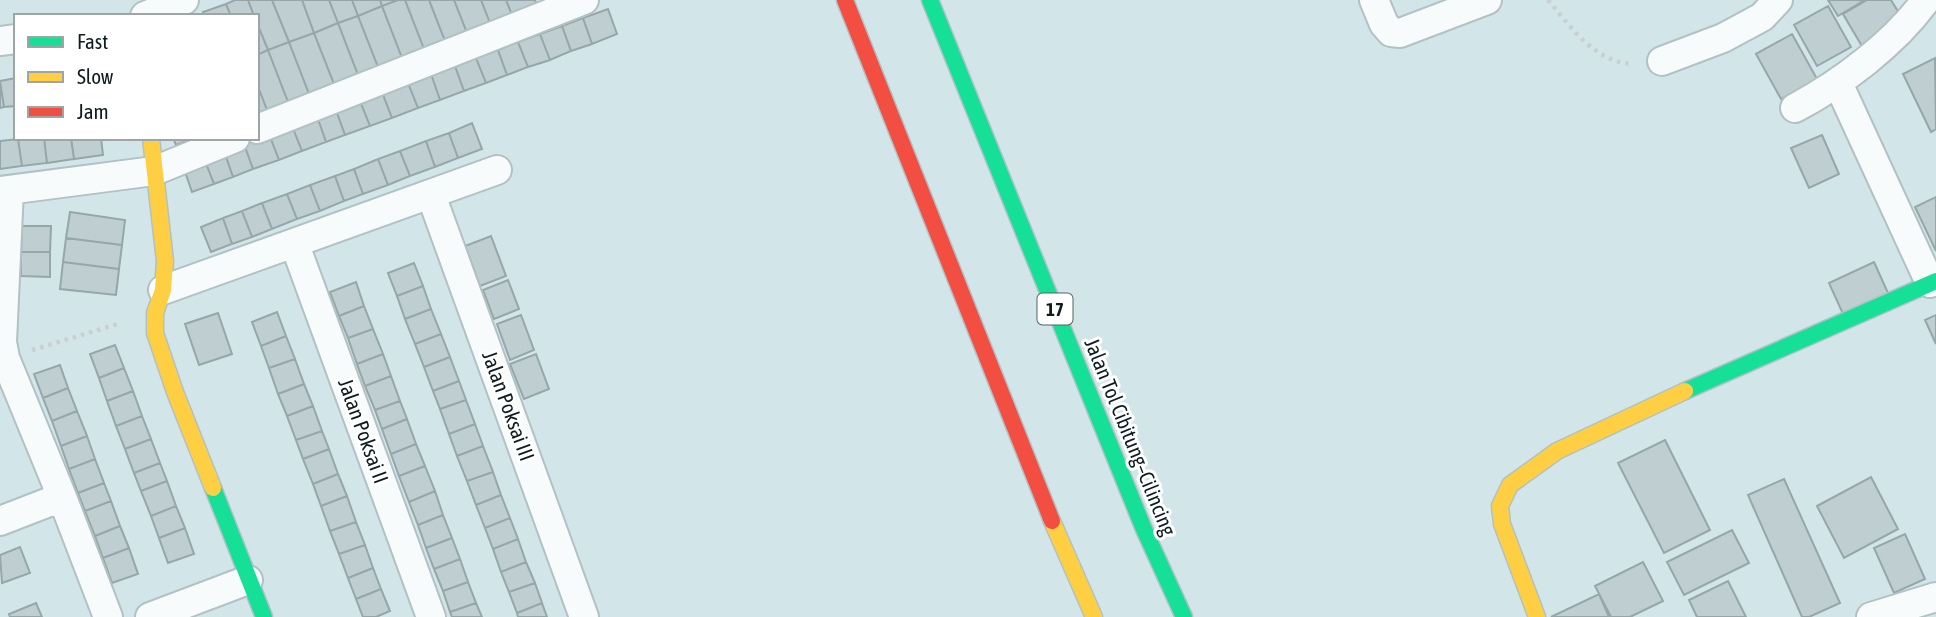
<svg xmlns="http://www.w3.org/2000/svg" width="1936" height="617" viewBox="0 0 1936 617" font-family="'Asap Condensed',sans-serif">
  <rect width="100%" height="100%" fill="#d2e6ea"/>
  <path fill="#beced1" stroke="#96a6a9" stroke-width="2" d="M235,0H248L254,16H231L226,4Z
    M248,0H272L289,42L268,50L257,23V16H254Z
    M272,0H302L314,33L289,42Z
    M302,0H329L338,23L314,33Z
    M329,0H352L358,16L338,23Z
    M352,0H380L382,6L358,16Z
    M380,0H398L382,6Z
    M398,0H405L424,49L402,58L382,6Z
    M405,0H429L445,41L424,49Z
    M429,0H454L467,33L445,41Z
    M454,0H481L490,23L467,33Z
    M481,0H506L512,15L490,23Z
    M506,0H535L537,5L512,15Z
    M1828,0H1865L1838,16Z
    M1867,0H1891L1905,23L1863,48L1843,14Z
    M226,4L231,16H205L203,12Z
    M382,6L402,58L378,67L358,16Z
    M1828,6L1851,47L1817,66L1794,25Z
    M608,9L617,34L592,44L583,18Z
    M358,16L378,67L358,75L338,23Z
    M583,18L592,44L571,51L562,26Z
    M257,23L268,50L257,55Z
    M338,23L358,75L334,84L314,33Z
    M562,26L571,51L550,60L540,34Z
    M314,33L334,84L309,94L289,42Z
    M540,34L550,60L528,67L518,42Z
    M1792,34L1817,79L1781,99L1756,54Z
    M289,42L309,94L288,102L268,50Z
    M518,42L528,67L507,75L498,50Z
    M268,50L288,102L267,110L257,84V55Z
    M498,50L507,75L486,83L476,58Z
    M476,58L486,83L464,91L455,66Z
    M1935,58L1936,129L1931,132L1903,74Z
    M455,66L464,91L440,100L431,74Z
    M431,74L440,100L418,108L408,83Z
    M16,78V106L4,107L0,81Z
    M0,81L4,107L0,108Z
    M408,83L418,108L392,118L382,92Z
    M257,84L267,110L257,114Z
    M382,92L392,118L370,126L360,101Z
    M360,101L370,126L345,135L336,110Z
    M336,110L345,135L326,142L317,116Z
    M317,116L326,142L302,151L292,126Z
    M472,123L482,149L458,158L449,133Z
    M292,126L302,151L279,160L269,134Z
    M449,133L458,158L435,167L426,141Z
    M269,134L279,160L253,169L244,144Z
    M1822,135L1839,174L1809,188L1791,148Z
    M44,138H71L74,159L47,163Z
    M44,138L47,163L22,166L18,139Z
    M71,138H101L103,155L74,159Z
    M173,138H195L176,145Z
    M18,139L22,166L0,169V141Z
    M426,141L435,167L410,176L400,151Z
    M244,144L253,169L233,177L224,151Z
    M224,151L233,177L214,184L204,158Z
    M400,151L410,176L388,185L378,159Z
    M204,158L214,184L192,192L183,166Z
    M378,159L388,185L363,194L354,169Z
    M354,169L363,194L344,201L335,176Z
    M335,176L344,201L320,211L310,185Z
    M310,185L320,211L297,219L287,194Z
    M287,194L297,219L272,229L262,203Z
    M1936,197V251L1915,207Z
    M262,203L272,229L252,237L242,211Z
    M242,211L252,237L232,244L223,218Z
    M70,212L125,220L122,245L66,238Z
    M223,218L232,244L211,252L201,227Z
    M22,226H51L50,252H21Z
    M491,236L506,276L480,286L465,246Z
    M66,238L122,245L119,269L63,262Z
    M21,252H50V277L21,276Z
    M63,262L119,269L116,295L60,289Z
    M1874,262L1888,293L1843,314L1829,283Z
    M414,263L423,286L397,296L388,273Z
    M508,280L519,309L494,319L483,290Z
    M356,282L364,306L339,316L330,292Z
    M423,286L431,309L405,319L397,296Z
    M364,306L373,329L348,338L339,316Z
    M431,309L441,334L415,344L405,319Z
    M277,312L286,336L261,346L252,322Z
    M218,313L232,354L199,365L185,324Z
    M521,315L534,350L510,360L497,324Z
    M1936,315V344L1925,320Z
    M373,329L383,354L357,364L348,338Z
    M441,334L450,357L424,367L415,344Z
    M286,336L295,359L269,368L261,346Z
    M115,345L124,368L99,378L90,354Z
    M383,354L391,376L365,386L357,364Z
    M536,354L549,389L524,399L510,364Z
    M450,357L459,381L433,391L424,367Z
    M295,359L304,384L278,394L269,368Z
    M60,365L68,388L43,398L34,374Z
    M124,368L133,391L107,401L99,378Z
    M391,376L400,401L375,410L365,386Z
    M459,381L466,400L440,409L433,391Z
    M304,384L313,406L287,416L278,394Z
    M68,388L77,411L52,421L43,398Z
    M133,391L142,416L116,426L107,401Z
    M466,400L475,424L449,434L440,409Z
    M400,401L407,419L382,429L375,410Z
    M313,406L322,431L296,440L287,416Z
    M77,411L87,436L61,446L52,421Z
    M142,416L151,439L125,449L116,426Z
    M407,419L416,444L391,454L382,429Z
    M475,424L483,446L457,456L449,434Z
    M322,431L329,449L303,459L296,440Z
    M87,436L95,459L69,469L61,446Z
    M151,439L160,463L134,473L125,449Z
    M1665,440L1710,530L1664,553L1618,463Z
    M416,444L425,466L399,476L391,454Z
    M483,446L493,472L467,481L457,456Z
    M329,449L338,474L313,484L303,459Z
    M95,459L104,483L78,493L69,469Z
    M160,463L167,481L141,491L134,473Z
    M425,466L435,491L409,502L399,476Z
    M493,472L501,495L476,505L467,481Z
    M338,474L347,496L321,506L313,484Z
    M1871,477L1898,529L1844,558L1817,506Z
    M1784,479L1840,603L1809,617H1802L1748,495Z
    M167,481L176,506L151,516L141,491Z
    M104,483L111,501L85,511L78,493Z
    M435,491L443,515L418,525L409,502Z
    M501,495L510,518L485,528L476,505Z
    M347,496L356,522L330,531L321,506Z
    M111,501L120,526L95,536L85,511Z
    M176,506L185,528L159,538L151,516Z
    M443,515L452,538L426,548L418,525Z
    M510,518L518,539L493,549L485,528Z
    M356,522L365,545L339,554L330,531Z
    M120,526L129,548L103,558L95,536Z
    M185,528L194,554L168,563L159,538Z
    M1732,530L1749,563L1684,595L1667,562Z
    M1905,534L1925,579L1894,593L1874,548Z
    M452,538L460,559L434,569L426,548Z
    M518,539L526,562L501,572L493,549Z
    M365,545L373,568L348,578L339,554Z
    M20,547L30,573L2,583L0,555Z
    M129,548L138,574L112,583L103,558Z
    M460,559L468,582L443,591L434,569Z
    M526,562L535,583L509,592L501,572Z
    M1643,562L1663,601L1630,617H1611L1595,586Z
    M373,568L381,589L356,599L348,578Z
    M1728,581L1746,617H1697L1689,600Z
    M468,582L476,603L450,612L443,591Z
    M535,583L542,603L517,613L509,592Z
    M381,589L390,611L376,617H363L356,599Z
    M1599,594L1609,617H1551Z
    M36,603L42,617H10L9,614Z
    M476,603L482,617H452L450,612Z
    M542,603L547,617H518L517,613Z"/>
  <g fill="none" stroke-linecap="round" stroke-linejoin="round">
    <defs>
      <path id="street" d="M1374,0L1384,24L1391,32L1400,33L1487,0
        M145,16L184,0
        M0,41L16,39
        M1662,61L1723,38L1762,17L1778,0
        M1838,83L1930,283
        M1795,108C1842,83 1895,43 1926,0
        M257,129L584,0
        M9,190L2,342L5,358L62,497L108,617
        M0,191L154,171L235,138
        M431,195L584,617
        M295,245L431,617
        M163,290L497,170
        M0,521L62,497
        M150,617L248,580
        M1871,617L1936,597"/>
      <path id="fast" d="M930,0L1143,527L1184,617
        M1685,391L1936,281
        M213,488L264,617"/>
      <path id="slow" d="M151,138L165,261L163,290L155,313V333L175,392L213,488
        M1052,521L1094,617
        M1537,617L1502,524L1500,506L1510,485L1557,451L1685,391"/>
      <path id="jam" d="M845,0L1052,521"/>
    </defs>
    <use href="#street" stroke="#b1c1c4" stroke-width="32"/>
    <use href="#fast" stroke="#b1c1c4" stroke-width="19"/>
    <use href="#slow" stroke="#b1c1c4" stroke-width="19"/>
    <use href="#jam" stroke="#b1c1c4" stroke-width="19"/>
    <path stroke="#cacfd0" stroke-width="4.5" stroke-dasharray="3.5 5" stroke-linecap="butt" d="M1548,0C1571,27 1594,62 1633,64
      M32,350L121,323"/>
    <use href="#street" stroke="#f8fbfc" stroke-width="28"/>
    <use href="#fast" stroke="#16e098" stroke-width="16"/>
    <use href="#slow" stroke="#ffcf43" stroke-width="16"/>
    <use href="#jam" stroke="#f24e42" stroke-width="16"/>
  </g>
  <g text-anchor="middle" stroke-width="6" stroke-linejoin="round" paint-order="stroke">
    <rect fill="#fff" stroke="#566062" stroke-width="2" x="1037.5" y="293.5" width="35" height="31" rx="5"/>
    <g font-size="19" font-weight="bold" fill="#0e1c1f">
      <text x="1055" y="316">17</text>
    </g>
    <g font-size="21" fill="#0e1c1f" stroke="#fff">
      <text transform="translate(508 406) rotate(70)" y="7">Jalan Poksai III</text>
      <text transform="translate(363 431) rotate(70)" y="7">Jalan Poksai II</text>
      <text transform="translate(1130 437) rotate(68)" y="7">Jalan Tol Cibitung–Cilincing</text>
    </g>
  </g>
  <rect x="14" y="14" width="245" height="126" fill="#ffffff" stroke="#9fa4a5" stroke-width="2"/>
  <rect x="28" y="37" width="35" height="10" fill="#16e098" stroke="#9fa4a5" stroke-width="2"/>
  <text x="77" y="49" font-size="21" fill="#0e1c1f">Fast</text>
  <rect x="28" y="72" width="35" height="10" fill="#ffcf43" stroke="#9fa4a5" stroke-width="2"/>
  <text x="77" y="84" font-size="21" fill="#0e1c1f">Slow</text>
  <rect x="28" y="107" width="35" height="10" fill="#f24e42" stroke="#9fa4a5" stroke-width="2"/>
  <text x="77" y="119" font-size="21" fill="#0e1c1f">Jam</text>
</svg>
